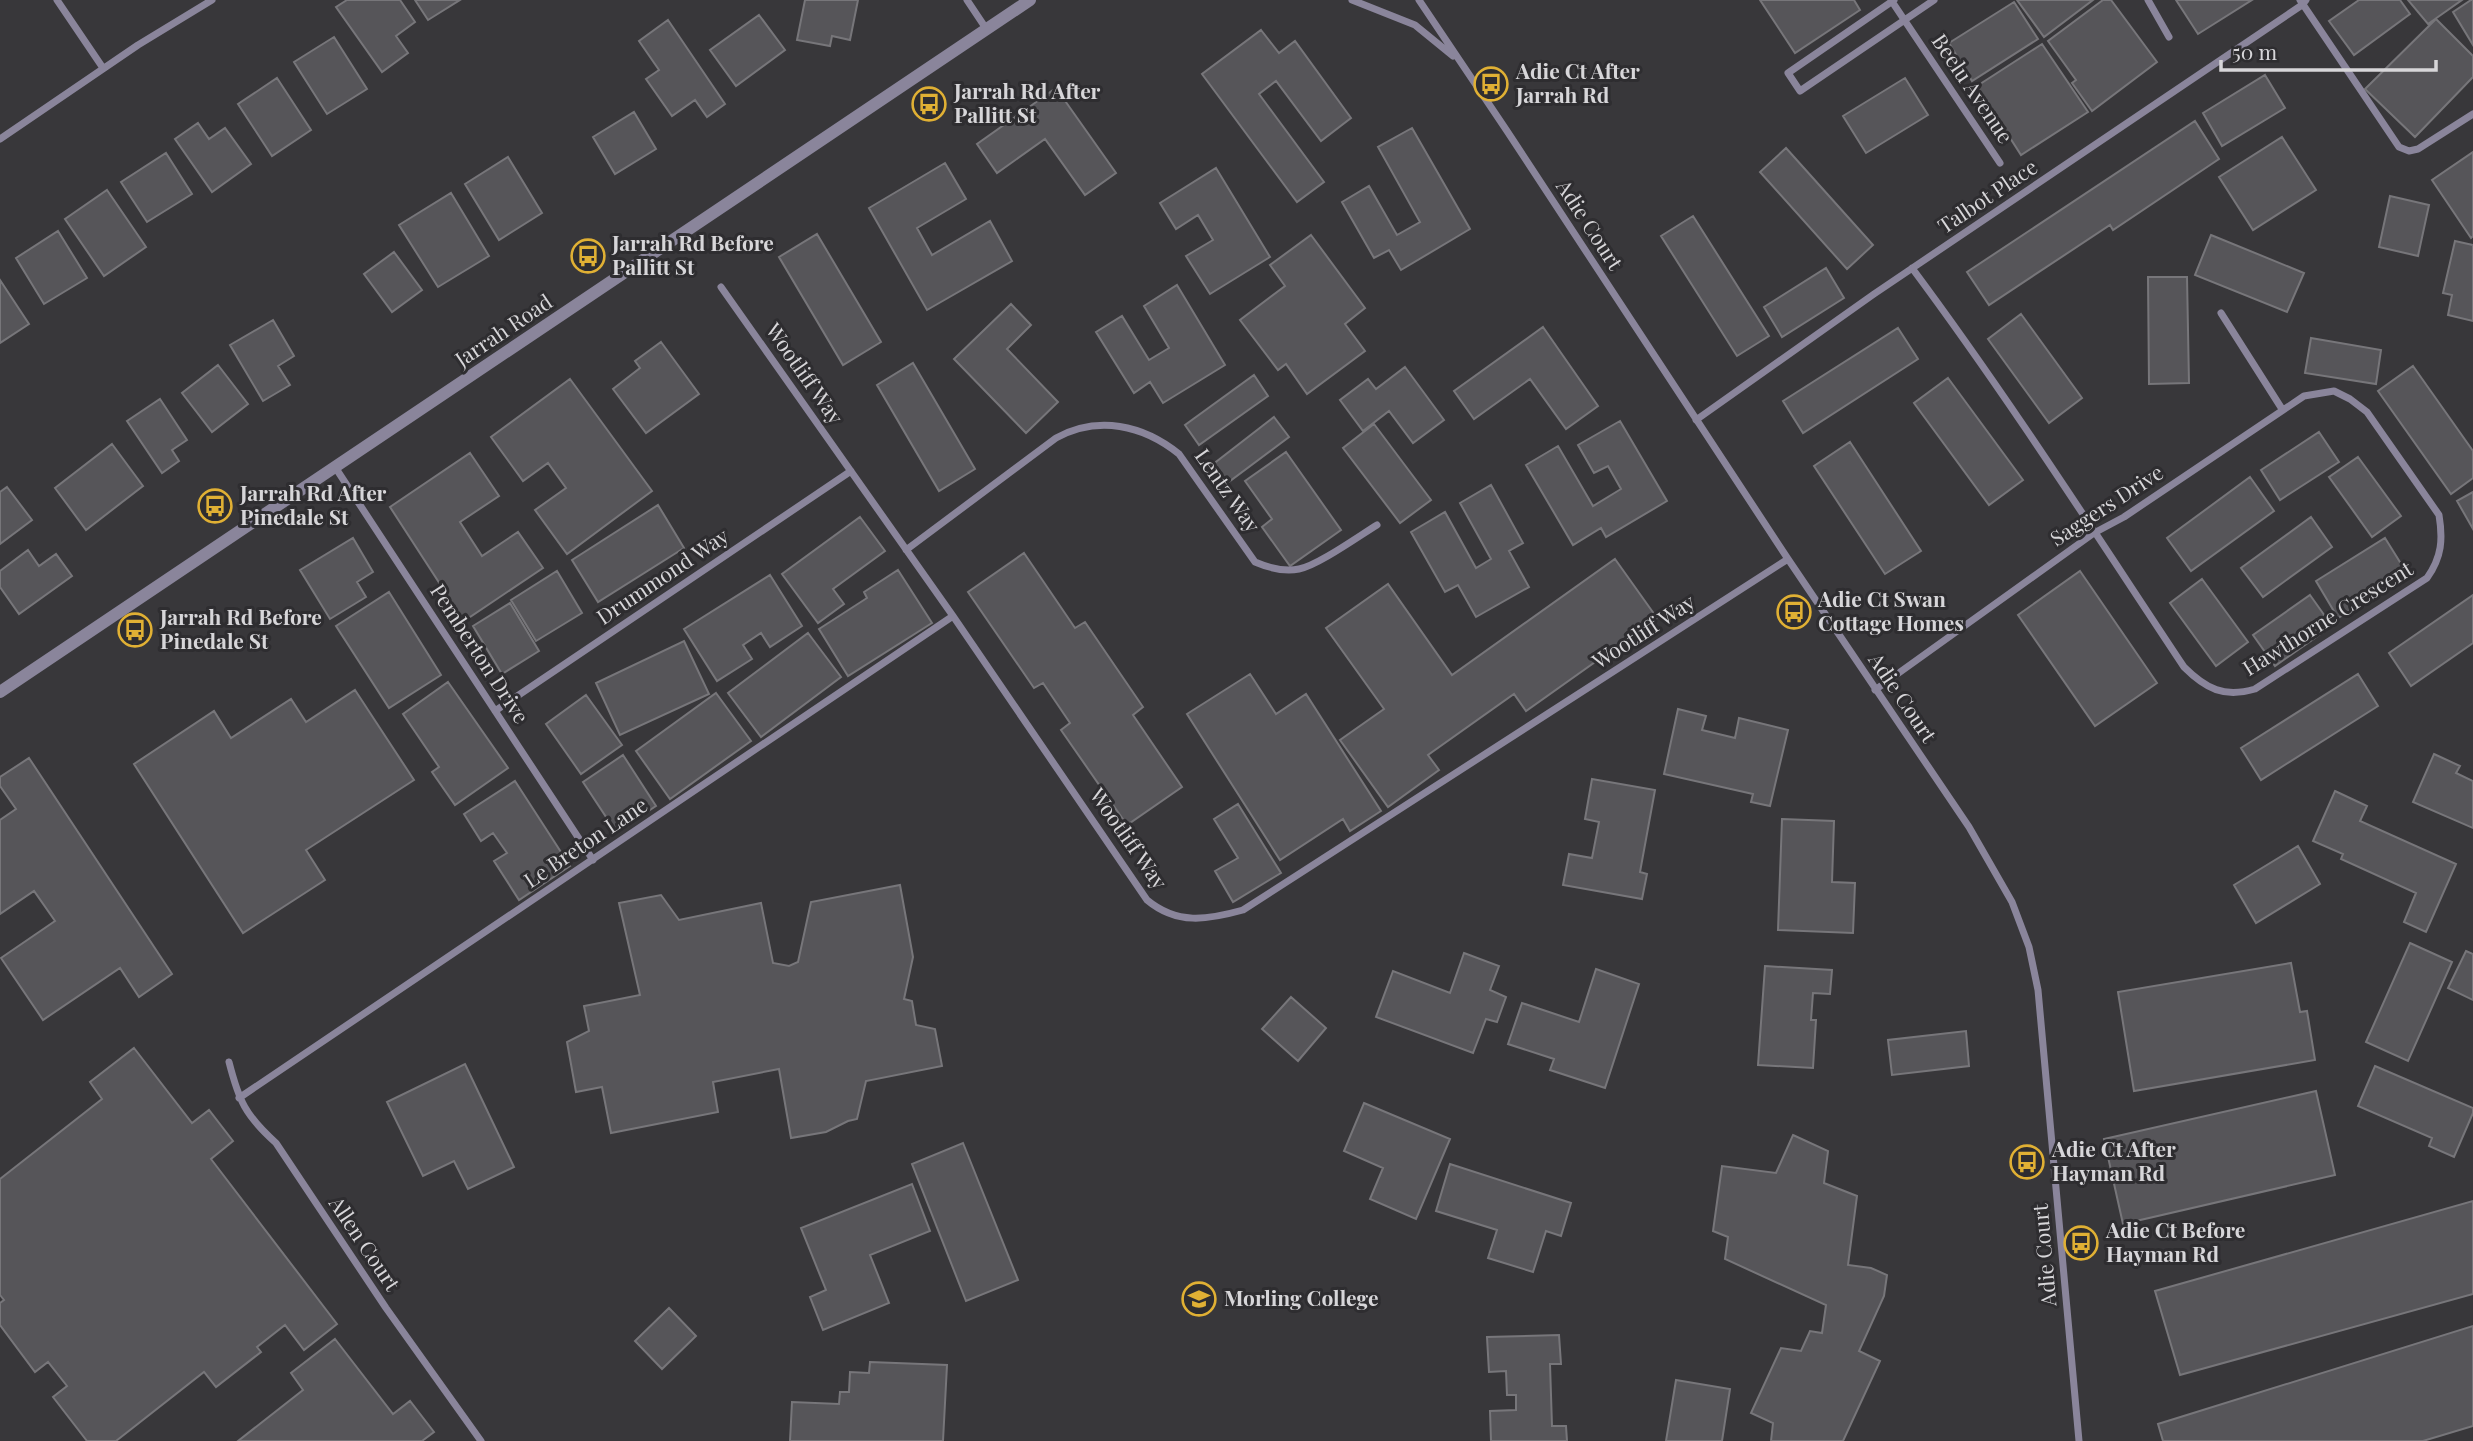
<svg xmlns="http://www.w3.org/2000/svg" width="2473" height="1441" viewBox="0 0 2473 1441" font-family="'Playfair Display',serif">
  <rect width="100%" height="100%" fill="#38373a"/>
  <path fill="#565559" stroke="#77767a" stroke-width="2" d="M347,0H400L415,22L396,36L408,53L382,72L336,7Z
    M415,0H460L428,20Z
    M805,0H858L850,40L832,36L830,46L797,40Z
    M1760,0H1854L1860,10L1795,53Z
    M2017,0H2093L2044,37Z
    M2103,0H2111L2157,62L2092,111L2072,83L2076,80L2048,41Z
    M2176,0H2252L2198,34Z
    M2359,0H2400L2410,14L2354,55L2329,21Z
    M2408,0H2462L2428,24Z
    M2471,0H2473V45L2453,12Z
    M2014,2L2038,39L1972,81L1949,43Z
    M759,15L785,50L736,86L710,50Z
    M2436,19L2473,56V77L2415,137L2365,89Z
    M668,20L725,104L707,117L695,100L672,116L646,79L659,70L639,41Z
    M1261,30L1279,53L1295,41L1351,118L1321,141L1276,81L1259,94L1324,182L1297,202L1202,74Z
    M334,37L367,89L327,114L294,62Z
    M2042,44L2088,112L2021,155L1977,86Z
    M2265,75L2285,108L2222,146L2203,113Z
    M277,78L311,130L272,156L238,104Z
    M1905,78L1928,115L1866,153L1843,116Z
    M1056,88L1116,173L1085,195L1045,139L997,173L977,144Z
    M634,112L656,149L615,174L593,137Z
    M2195,121L2219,159L2113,230L2110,225L1989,305L1967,272Z
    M198,123L209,139L225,128L251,164L212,192L175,139Z
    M1412,128L1470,229L1401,270L1389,250L1374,258L1342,202L1369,186L1397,235L1420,222L1378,147Z
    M2282,137L2316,190L2253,230L2219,177Z
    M1786,148L1873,245L1847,269L1760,172Z
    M2473,152V236L2471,238L2432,180Z
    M166,153L192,194L147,222L121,182Z
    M508,157L542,213L499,240L465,184Z
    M945,163L966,199L917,228L932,255L990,221L1012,261L927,310L869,208Z
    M1216,168L1270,257L1210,294L1186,256L1213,240L1198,215L1176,229L1160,203Z
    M107,190L146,247L104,276L65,219Z
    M451,193L489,256L438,287L399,225Z
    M2390,196L2429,205L2418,256L2379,247Z
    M1693,216L1769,336L1737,356L1661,236Z
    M58,231L87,278L44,304L16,258Z
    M817,234L881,342L843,365L779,257Z
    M1311,235L1365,308L1345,324L1365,351L1307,394L1286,364L1278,370L1240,320L1285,286L1270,265Z
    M2211,235L2304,273L2287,312L2195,275Z
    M2455,241L2473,245V321L2448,315L2452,295L2443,293Z
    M394,252L422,290L392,312L364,274Z
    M1826,268L1844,298L1782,337L1764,307Z
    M2148,277H2187L2189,383L2149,384Z
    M0,280L29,324L0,343Z
    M1177,285L1225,365L1163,403L1150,382L1134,393L1096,332L1122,316L1149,360L1169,348L1144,306Z
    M1011,304L1031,325L1007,349L1058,402L1026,433L954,359Z
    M2021,314L2082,398L2049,423L1988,339Z
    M273,320L294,356L278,366L290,385L263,401L230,345Z
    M1543,327L1598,406L1566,429L1530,379L1474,419L1454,391Z
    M1898,328L1918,359L1803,433L1783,401Z
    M2311,338L2381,350L2376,384L2305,373Z
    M661,342L699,394L646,433L613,389L640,368L635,361Z
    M913,363L975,469L939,491L877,385Z
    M218,365L248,404L212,432L182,393Z
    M2413,366L2473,451V478L2451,494L2378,391Z
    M1405,367L1444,420L1413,443L1389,411L1363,431L1340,400L1368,379L1376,389Z
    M1254,375L1268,396L1199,445L1185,425Z
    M1948,378L2023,480L1989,505L1914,403Z
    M570,379L652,491L567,554L535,510L566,488L548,463L523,481L491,437Z
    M160,399L187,440L172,450L179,461L162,473L127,421Z
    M1274,417L1289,437L1226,484L1212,465Z
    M1620,421L1667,501L1606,537L1601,528L1573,545L1526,465L1558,446L1593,506L1621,489L1608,466L1594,473L1578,445Z
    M1374,424L1431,500L1400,523L1343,448Z
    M2319,432L2339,462L2280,500L2261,470Z
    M1850,442L1921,551L1885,574L1814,466Z
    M112,444L143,486L86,530L55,488Z
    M1286,452L1341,530L1290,566L1262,527L1272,519L1245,481Z
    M470,453L499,496L460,522L482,556L518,532L543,568L464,621L390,507Z
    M2358,457L2401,516L2372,537L2329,477Z
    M2250,477L2274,511L2191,571L2167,538Z
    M1491,485L1523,543L1509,551L1529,587L1476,617L1458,585L1445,592L1411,532L1445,512L1476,568L1491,559L1460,503Z
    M7,487L32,520L0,544V492Z
    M2473,492V529L2457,501Z
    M658,505L684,548L598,602L572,560Z
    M860,517L885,551L833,589L844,604L818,623L782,574Z
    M2311,517L2332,547L2263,597L2241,568Z
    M353,538L373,572L357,582L366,597L330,619L300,570Z
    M2385,538L2408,575L2338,618L2316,581Z
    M28,550L39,566L56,554L72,576L19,614L0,587V571Z
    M1024,553L1075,628L1085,622L1143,707L1133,715L1182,787L1127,825L1061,730L1070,723L1043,683L1034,688L968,592Z
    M1615,559L1657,618L1526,711L1514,694L1428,755L1439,770L1388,807L1340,740L1384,709L1326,628L1388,584L1452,675Z
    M898,570L932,623L848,676L819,629L867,598L864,592Z
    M557,571L582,613L536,641L511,600Z
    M2080,571L2157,683L2095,726L2018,615Z
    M770,575L802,626L770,647L761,633L743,645L752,659L717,681L684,629Z
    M2202,579L2248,642L2216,666L2170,603Z
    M389,592L441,675L389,708L336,626Z
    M2310,595L2332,626L2275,666L2253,635Z
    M2473,595V643L2411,686L2389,653Z
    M510,603L539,651L502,674L473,626Z
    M808,633L841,677L761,737L728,693Z
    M684,641L709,694L620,735L596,683Z
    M1250,674L1276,714L1306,694L1381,811L1350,831L1343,819L1280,860L1187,714Z
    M2358,674L2378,706L2261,780L2241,748Z
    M448,682L508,768L455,805L432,772L439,767L403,714Z
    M355,690L414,780L306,850L325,880L243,933L134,764L214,711L231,738L291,699L306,722Z
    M716,693L751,741L670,799L636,751Z
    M586,695L622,745L581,774L546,724Z
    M1678,709L1706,716L1702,730L1735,738L1739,718L1788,730L1770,806L1751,802L1753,794L1664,774Z
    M2434,754L2460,766L2456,773L2473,781V828L2413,802Z
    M623,755L656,806L616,832L583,782Z
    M29,758L172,974L139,997L120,968L43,1020L1,958L55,921L34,891L0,914V820L16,809L0,786V777Z
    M1592,779L1655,790L1640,872L1647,874L1642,899L1563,885L1569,854L1592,858L1599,822L1585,819Z
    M515,781L570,866L519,900L494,861L507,853L493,833L481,841L464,814Z
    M2335,791L2367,806L2360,821L2456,864L2426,932L2404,922L2416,893L2341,859L2343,854L2313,841Z
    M1238,804L1281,873L1233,902L1215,871L1238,858L1214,819Z
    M1782,819L1834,821L1832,882L1855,883L1853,933L1778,930Z
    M2298,846L2320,884L2256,923L2234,885Z
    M900,885L913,957L904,999L912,1001L916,1025L935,1029L942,1066L866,1081L857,1119L848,1121L826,1132L791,1138L779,1069L713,1082L718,1112L611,1133L602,1087L576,1092L567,1042L589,1031L584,1006L640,995L619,903L661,895L679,920L761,903L773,963L789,966L798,962L811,902Z
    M2410,943L2452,962L2408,1061L2366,1042Z
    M2466,951L2473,954V1000L2448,988Z
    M1464,953L1499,966L1490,990L1506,997L1497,1022L1486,1019L1473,1053L1376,1017L1393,971L1450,993Z
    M2291,963L2300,1012L2307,1011L2315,1060L2134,1091L2118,992Z
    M1765,966L1832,970L1830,994L1813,993L1811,1020H1816L1813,1068L1758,1065Z
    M1596,969L1639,984L1605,1088L1550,1070L1554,1059L1508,1044L1522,1003L1579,1022Z
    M1291,997L1326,1028L1298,1061L1262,1029Z
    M1966,1031L1969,1066L1892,1075L1888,1040Z
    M134,1048L192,1123L209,1110L233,1141L211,1159L337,1324L304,1350L285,1325L257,1347L261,1352L216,1387L204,1372L116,1441H87L53,1397L67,1386L48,1362L35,1372L0,1325V1303L4,1300L0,1295V1179L102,1099L90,1082Z
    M465,1064L514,1167L468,1189L454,1161L423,1176L387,1102Z
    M2375,1066L2473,1108V1113L2454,1157L2429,1146L2432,1138L2358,1106Z
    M2316,1091L2335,1175L2123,1224L2104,1139Z
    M1364,1103L1450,1139L1416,1219L1370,1199L1383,1168L1344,1151Z
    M1793,1135L1828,1151L1824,1183L1857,1196L1848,1265L1871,1268L1887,1275L1884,1296L1859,1351L1880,1361L1843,1441H1771L1773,1423L1751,1413L1781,1348L1801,1351L1810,1331L1822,1333L1826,1305L1725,1259L1728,1237L1713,1231L1722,1166L1776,1173Z
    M963,1143L1018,1280L966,1301L912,1164Z
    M1450,1164L1571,1203L1561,1236L1546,1231L1533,1272L1488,1258L1497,1230L1436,1211Z
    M912,1184L930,1231L870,1255L889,1303L823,1330L810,1297L826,1290L801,1228Z
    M2473,1201V1294L2180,1375L2155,1291Z
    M669,1308L696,1336L662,1369L635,1341Z
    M2473,1326V1426L2423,1441H2163L2158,1424Z
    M1559,1335L1561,1364H1550L1552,1426H1566L1567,1441H1491L1490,1411L1516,1410V1395H1507L1506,1371L1489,1372L1487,1337Z
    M335,1339L393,1414L410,1401L434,1432L422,1441H238L303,1390L291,1373Z
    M870,1362L947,1365L943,1441H790L792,1402L839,1404L840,1392H849L850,1372L869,1373Z
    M1676,1380L1730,1389L1722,1441H1666Z"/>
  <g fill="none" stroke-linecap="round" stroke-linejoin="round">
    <path stroke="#8a859b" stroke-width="7" d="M57,0L103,68
      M967,0L987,30
      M1352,0L1415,25L1453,56
      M1419,0L1507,131L1788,559L1969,827L2012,902L2029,947L2038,990L2079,1441
      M1891,0L2000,163
      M1894,0L1788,73L1800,91L1934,0
      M2148,0L2169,37
      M2300,0L2399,147L2409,151L2418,149L2473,114
      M0,139L138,45L212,0
      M721,287L953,616L1147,900C1177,925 1207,920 1243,910L1788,559
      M2221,313L2282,409
      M1696,420L1874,294L2302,5L2306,0
      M335,467L593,860
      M906,550L1056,438C1098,415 1143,425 1179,454L1255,562C1269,568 1283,572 1299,569C1317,566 1359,536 1377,525
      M1875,690L2094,533L2124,517L2304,396L2334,391L2350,399L2367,412L2439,515C2443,539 2442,557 2427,578L2255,689C2224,698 2206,689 2184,667C2095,533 2008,397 1912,268
      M495,711L851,471
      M229,1062C239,1101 245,1115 276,1143L386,1308L481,1441
      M239,1098L953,616"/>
    <path stroke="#8a859b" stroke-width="12" d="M0,692L1030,0"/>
  </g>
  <defs>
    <symbol id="bus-ring" viewBox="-11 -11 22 22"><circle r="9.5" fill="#2e2d30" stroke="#e0b034" stroke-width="1.5"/><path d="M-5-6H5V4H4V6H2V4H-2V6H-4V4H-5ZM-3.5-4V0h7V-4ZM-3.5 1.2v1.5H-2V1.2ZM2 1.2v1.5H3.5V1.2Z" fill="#e0b034"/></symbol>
    <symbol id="university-ring" viewBox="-11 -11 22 22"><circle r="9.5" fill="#2e2d30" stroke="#e0b034" stroke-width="1.5"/><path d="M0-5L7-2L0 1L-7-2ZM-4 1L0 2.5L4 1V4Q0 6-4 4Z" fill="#e0b034"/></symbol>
  </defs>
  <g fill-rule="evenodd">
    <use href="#bus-ring" x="1472" y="65" width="38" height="38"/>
    <use href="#bus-ring" x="910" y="85" width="38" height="38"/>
    <use href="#bus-ring" x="569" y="237" width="38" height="38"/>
    <use href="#bus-ring" x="196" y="487" width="38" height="38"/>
    <use href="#bus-ring" x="1775" y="593" width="38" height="38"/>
    <use href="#bus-ring" x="116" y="611" width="38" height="38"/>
    <use href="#bus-ring" x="2008" y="1143" width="38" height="38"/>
    <use href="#bus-ring" x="2062" y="1224" width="38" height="38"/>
    <use href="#university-ring" x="1180" y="1280" width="38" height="38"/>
  </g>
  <g text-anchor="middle" stroke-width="6" stroke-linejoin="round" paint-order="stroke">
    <g font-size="21" font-weight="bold" fill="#d7d6d9" stroke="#2e2d30" text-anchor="start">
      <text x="1516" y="79">Adie Ct After<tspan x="1516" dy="24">Jarrah Rd</tspan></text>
      <text x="954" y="99">Jarrah Rd After<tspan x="954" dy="24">Pallitt St</tspan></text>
      <text x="612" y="251">Jarrah Rd Before<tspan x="612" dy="24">Pallitt St</tspan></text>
      <text x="240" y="501">Jarrah Rd After<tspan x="240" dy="24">Pinedale St</tspan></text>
      <text x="1818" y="607">Adie Ct Swan<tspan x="1818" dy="24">Cottage Homes</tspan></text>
      <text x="160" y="625">Jarrah Rd Before<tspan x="160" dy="24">Pinedale St</tspan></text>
      <text x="2052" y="1157">Adie Ct After<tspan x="2052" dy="24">Hayman Rd</tspan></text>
      <text x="2106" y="1238">Adie Ct Before<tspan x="2106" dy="24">Hayman Rd</tspan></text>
      <text x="1224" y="1306">Morling College</text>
    </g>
    <g font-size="21" fill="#d7d6d9" stroke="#2e2d30">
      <text transform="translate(1972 89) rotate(56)" y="7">Beelu Avenue</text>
      <text transform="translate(1988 197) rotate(-34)" y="7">Talbot Place</text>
      <text transform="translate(1589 225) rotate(57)" y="7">Adie Court</text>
      <text transform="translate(504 331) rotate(-34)" y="7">Jarrah Road</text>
      <text transform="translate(804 374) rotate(55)" y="7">Wootliff Way</text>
      <text transform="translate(1227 491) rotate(55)" y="7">Lentz Way</text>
      <text transform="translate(2107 506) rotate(-33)" y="7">Saggers Drive</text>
      <text transform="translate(663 577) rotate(-34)" y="7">Drummond Way</text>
      <text transform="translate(2328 619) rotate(-32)" y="7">Hawthorne Crescent</text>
      <text transform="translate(1644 632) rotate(-33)" y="7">Wootliff Way</text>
      <text transform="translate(479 654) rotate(57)" y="7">Pemberton Drive</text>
      <text transform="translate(1902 698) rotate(56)" y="7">Adie Court</text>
      <text transform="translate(1128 839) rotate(55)" y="7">Wootliff Way</text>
      <text transform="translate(586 843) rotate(-34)" y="7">Le Breton Lane</text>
      <text transform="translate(364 1244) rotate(56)" y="7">Allen Court</text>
      <text transform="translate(2045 1255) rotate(-95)" y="7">Adie Court</text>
    </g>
  </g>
  <path d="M2221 60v10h215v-10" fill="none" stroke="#d7d6d9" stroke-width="3.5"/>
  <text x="2232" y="60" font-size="21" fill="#d7d6d9" stroke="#2e2d30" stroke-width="5" paint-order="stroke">50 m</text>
</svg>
